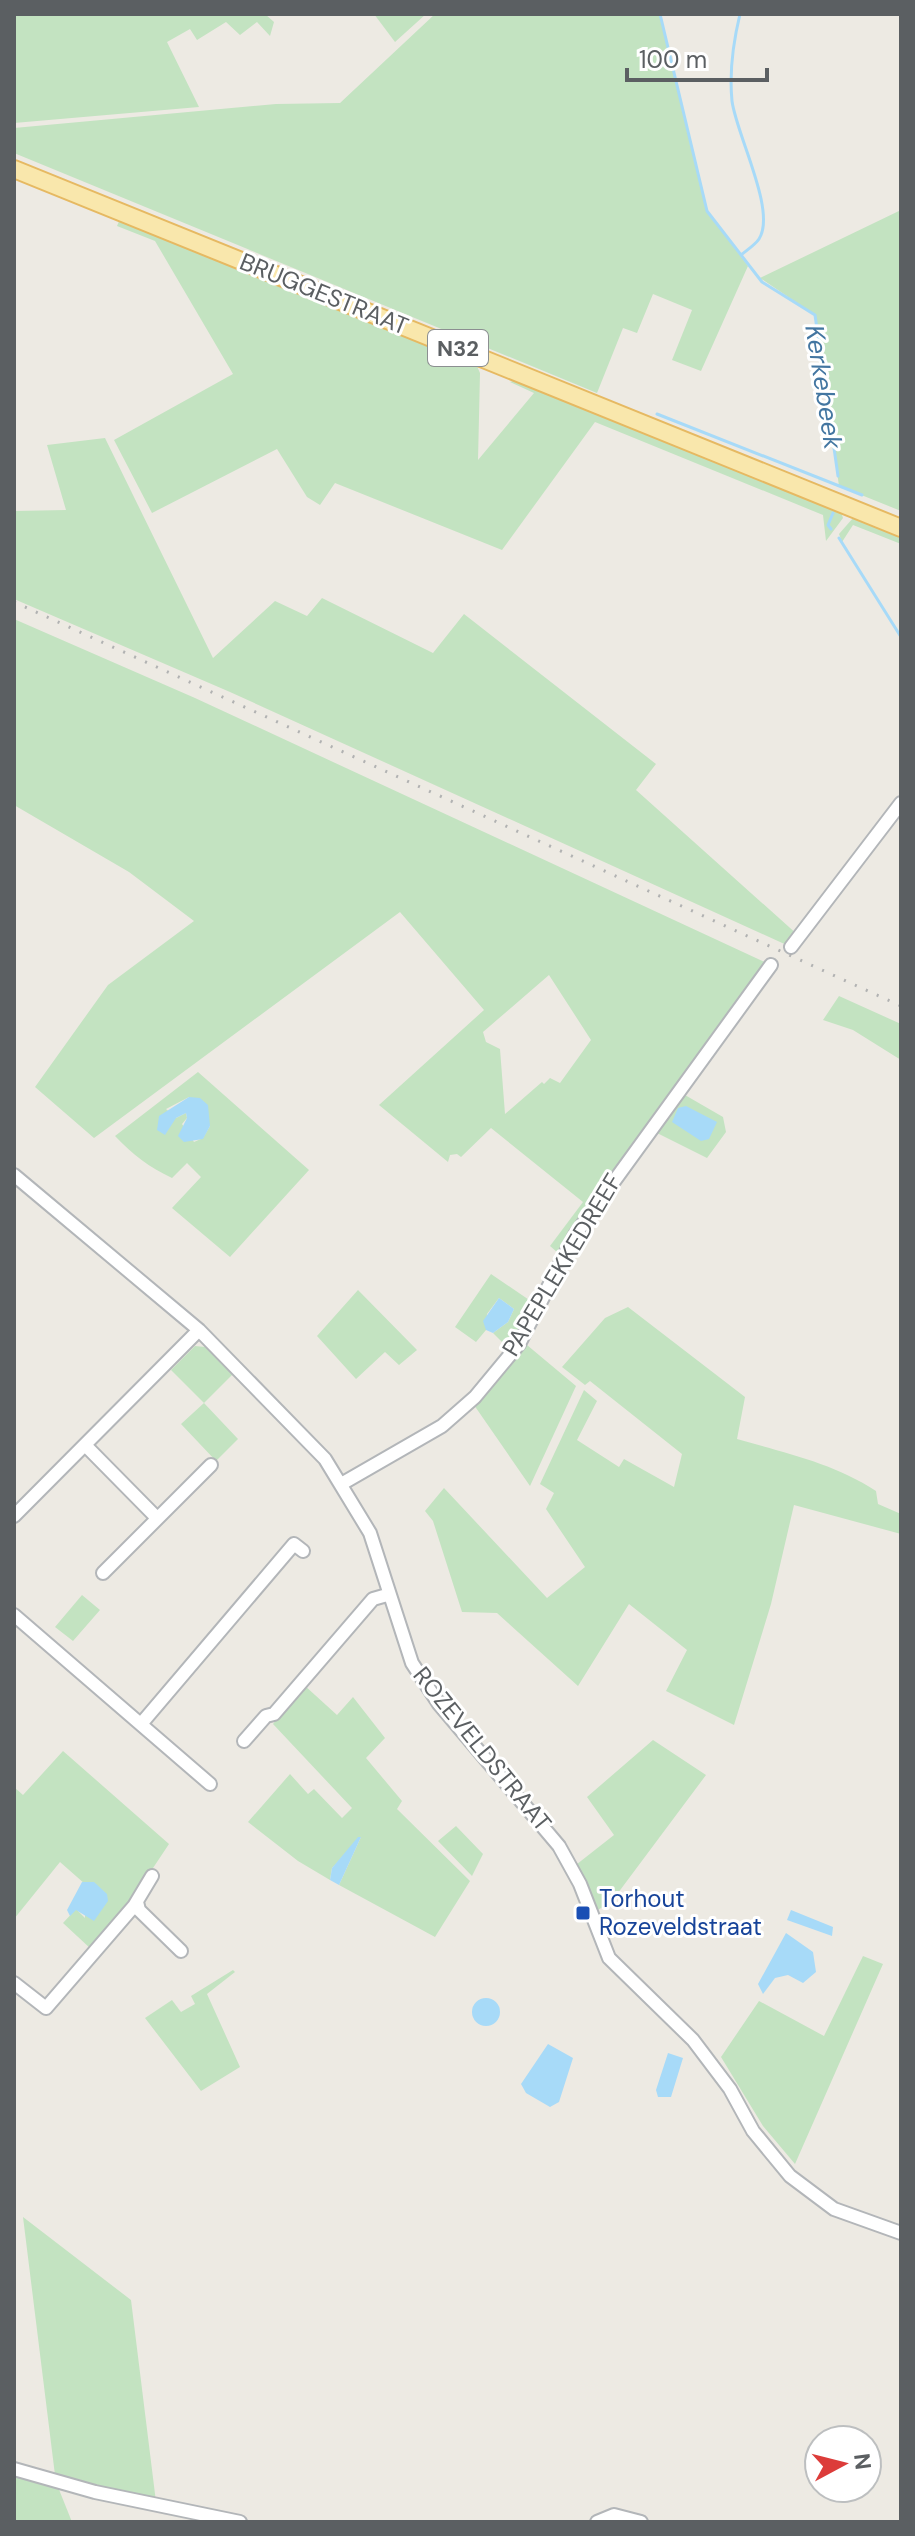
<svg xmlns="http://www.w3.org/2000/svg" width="915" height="2536" viewBox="0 0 915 2536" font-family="'DM Sans',sans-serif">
  <rect width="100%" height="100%" fill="#edeae3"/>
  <path fill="#c3e3c1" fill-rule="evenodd" d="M14,14H265L274,22L270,36L257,22L240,35L226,22L197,40L190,29L167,42L199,107L14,123Z
    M374,14H426L395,42Z
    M435,14H660L707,211L748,266L701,371L672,360L692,310L653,294L637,333L623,328L597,393L14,153V128L276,104L340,103Z
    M901,210V511L839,486L815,315L760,278Z
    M120,219L476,364L480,373L478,460L534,393L510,382L516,380L841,512L843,518L826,541L823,515L595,422L502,550L335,483L320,505L307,497L277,449L152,513L114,440L233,374L155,241L117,226Z
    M105,438L213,658L275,601L307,616L322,598L433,653L464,614L656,764L636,790L799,936L791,947L230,692L14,599V511L66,510L47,445Z
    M853,518L901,536V544L853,525L842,542L839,534Z
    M14,619L195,698L771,965L678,1091L723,1117L726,1132L707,1158L649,1129L564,1258L550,1246L583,1202L491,1128L461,1157L457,1154L450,1155L448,1162L379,1105L484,1010L400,912L94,1138L35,1087L108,985L194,921L129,872L14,805ZM549,975L591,1040L560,1083L550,1078L544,1084L542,1082L505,1114L500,1049L486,1042L483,1032Z
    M839,996L901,1024V1060L853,1030L823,1020Z
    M198,1072L309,1170L230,1257L172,1208L201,1177L187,1163L172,1178C149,1167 133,1155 115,1136ZM189,1097L210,1126L203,1138L194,1142L182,1124L187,1118L186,1113L176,1118L166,1109Z
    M491,1274L538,1306L510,1350L493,1333L508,1322L514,1309L499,1298L487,1314L486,1330L476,1342L455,1327Z
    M358,1290L417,1350L399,1365L385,1352L356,1379L317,1336Z
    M628,1307L745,1397L737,1439C785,1453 833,1463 876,1491L878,1504L901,1514V1534L794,1505L771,1604L734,1725L666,1691L687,1650L629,1604L578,1686L497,1613L462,1612L433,1521L425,1511L444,1488L547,1598L585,1567L546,1509L554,1493L540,1484L584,1390L597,1401L577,1440L619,1467L624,1459L674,1487L682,1454L590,1381L585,1385L562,1367L605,1318Z
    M527,1345L576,1386L530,1486L474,1405L522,1347Z
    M195,1346L205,1347L233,1374L204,1403L171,1370Z
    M204,1403L238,1439L216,1461L181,1424Z
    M82,1595L100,1610L73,1641L55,1627Z
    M304,1685L337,1715L353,1697L385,1738L366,1758L402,1801L397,1809L470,1881L435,1937L339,1885L361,1837L332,1868L330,1880L298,1861L248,1822L290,1774L308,1794L314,1789L342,1818L352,1808L273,1724Z
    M653,1740L706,1775L612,1901L590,1915L572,1868L614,1835L587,1797Z
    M63,1751L169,1844L131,1901L91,1949L63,1923L76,1909L85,1918V1884L60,1862L14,1919V1787L23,1795Z
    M456,1826L483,1854L472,1876L438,1841Z
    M863,1956L883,1964L795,2164L763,2126L721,2057L759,2001L824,2036Z
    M233,1970L235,1972L207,1994L240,2067L201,2091L145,2018L172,2000L181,2012L195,2004L191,1996Z
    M23,2217L131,2300L156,2502L55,2475Z
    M14,2473L58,2487L72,2522H14Z"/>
  <path fill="#a7daf8" d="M189,1097L200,1098L208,1105L210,1126L203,1139L184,1142L178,1136L187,1118L186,1113L176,1118L165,1135L157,1130L159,1116Z
    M686,1106L717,1122L709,1139L701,1141L672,1122L678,1108Z
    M499,1298L514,1309L508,1322L493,1333L486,1330L483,1321Z
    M358,1837H361L339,1885L330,1880L332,1868Z
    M82,1882H94L107,1894L108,1901L94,1921L76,1910L70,1916L67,1910Z
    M791,1910L833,1927L832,1936L787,1920Z
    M786,1933L813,1952L816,1972L803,1983L788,1975L775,1978L763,1994L758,1984Z
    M472 2012a14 14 0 1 1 28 0a14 14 0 1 1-28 0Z
    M548,2044L573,2058L559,2102L550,2107L526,2093L521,2084Z
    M668,2053L683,2058L671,2097H658L656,2090Z"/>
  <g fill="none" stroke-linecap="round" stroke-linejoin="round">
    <path stroke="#a7daf8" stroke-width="3" d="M660,14L707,211L762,282L815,315L838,476
      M740,14C733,43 729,71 732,101C736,134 777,211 759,239C755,245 747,250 741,255
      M657,414L862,495
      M831,529L828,525L833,513
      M839,538L901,637"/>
    <defs>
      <path id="minor" d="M791,947L901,803
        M14,1175L199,1330L325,1459L370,1533L412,1663L439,1704L559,1846L580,1884L609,1958L693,2040L730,2089L753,2131L790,2176L834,2209L901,2233
        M86,1446L157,1518
        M343,1483L442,1426L475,1397L519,1344L575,1235L771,965
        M14,1516L199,1330
        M103,1573L211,1465
        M14,1615L210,1784
        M141,1724L294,1544L303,1551
        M244,1741L266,1716L274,1714L373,1599L387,1595
        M137,1902L139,1910L181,1951
        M14,1983L46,2008L134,1906L152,1876
        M14,2469L95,2492L240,2522
        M597,2522L614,2515L641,2522"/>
      <path id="major" d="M14,169L901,528"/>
    </defs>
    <use href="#minor" stroke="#b3b6b9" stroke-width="16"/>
    <use href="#major" stroke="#e6b962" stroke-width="20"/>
    <use href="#minor" stroke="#fff" stroke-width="12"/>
    <use href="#major" stroke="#f9e7ac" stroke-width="16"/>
    <path stroke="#b1b2b2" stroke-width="3" stroke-dasharray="2 10" stroke-linecap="butt" d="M14,602L901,1006"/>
  </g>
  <rect fill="#1a4fb4" stroke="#fff" stroke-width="3" x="575" y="1905" width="16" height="16" rx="4"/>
  <g text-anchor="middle" stroke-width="6" stroke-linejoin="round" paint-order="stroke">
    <rect fill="#fff" stroke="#8c8f91" stroke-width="2" x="428" y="330" width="60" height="36" rx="6"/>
    <g font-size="22" font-weight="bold" fill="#5b5f62">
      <text x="458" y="356">N32</text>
    </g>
    <g font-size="24" fill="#5b5f62" stroke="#fff">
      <text transform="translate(324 294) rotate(22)" y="8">BRUGGESTRAAT</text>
      <text transform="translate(562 1265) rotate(-59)" y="8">PAPEPLEKKEDREEF</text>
      <text transform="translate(482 1749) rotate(51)" y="8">ROZEVELDSTRAAT</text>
    </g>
    <g font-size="24" fill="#164399" stroke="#fff" text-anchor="start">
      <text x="599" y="1907">Torhout<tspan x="599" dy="28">Rozeveldstraat</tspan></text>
    </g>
    <g font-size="26" font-style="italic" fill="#4376a1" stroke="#fff">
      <text transform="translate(824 387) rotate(81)" y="9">Kerkebeek</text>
    </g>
  </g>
  <rect width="915" height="2536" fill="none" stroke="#5b5f62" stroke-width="32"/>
  <g transform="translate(843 2464) rotate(83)"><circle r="38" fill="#ffffff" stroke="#bdbfc0" stroke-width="2"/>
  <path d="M0-6L14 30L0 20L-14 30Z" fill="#dc3c3a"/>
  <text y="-12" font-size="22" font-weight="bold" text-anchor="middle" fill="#5b5f62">N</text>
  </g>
  <path d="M627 68v12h140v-12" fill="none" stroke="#5b5f62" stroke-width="4"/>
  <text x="639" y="68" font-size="24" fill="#5b5f62" stroke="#ffffff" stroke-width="6" paint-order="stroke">100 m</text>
</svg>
